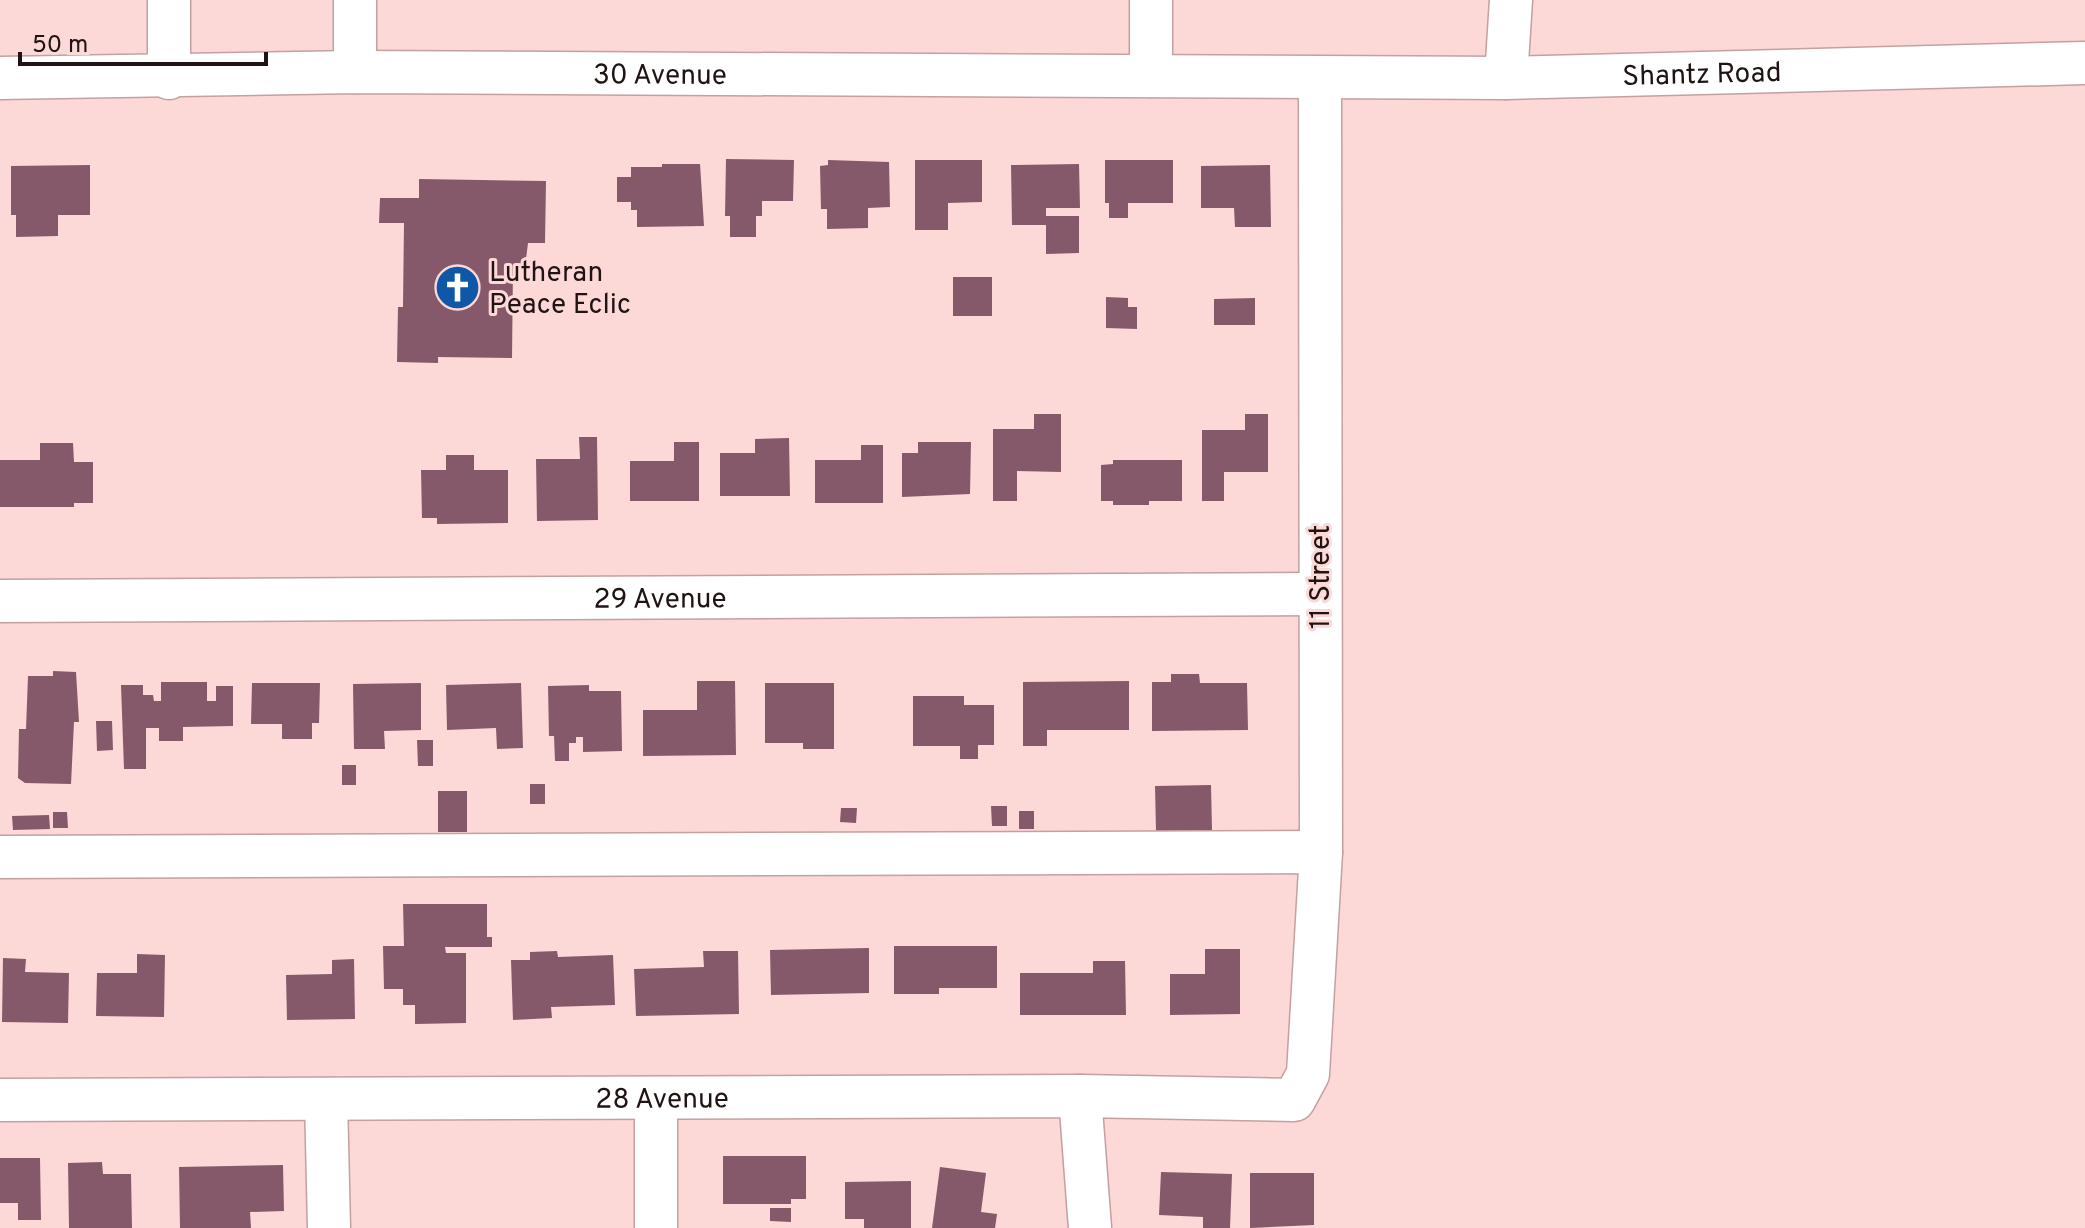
<svg xmlns="http://www.w3.org/2000/svg" width="2085" height="1228" viewBox="0 0 2085 1228" font-family="Overpass,sans-serif">
  <rect width="100%" height="100%" fill="#fcd8d7"/>
  <path fill="#85596a" d="M726,159L794,160L793,201H762V216H756V237H730V216H725Z
    M828,160L889,162L890,207L868,208V228L827,229V209H821L820,166L828,165Z
    M915,160H982V202L948,203V230H915Z
    M1105,160H1173V203H1128V218H1109V203H1105Z
    M662,164H700L704,226L637,227V210H631V202H617V177H631V167H662Z
    M1079,164L1080,208H1046V216H1079V253L1046,254V225H1012L1011,165Z
    M90,165V215H58V236L16,237V215H11V166Z
    M1270,165L1271,227H1235L1234,208H1201V166Z
    M419,179L546,181L545,243H528L525,267H513L512,358L438,357V363L397,362L398,307H403L404,223H379L380,198H419Z
    M953,277H992V316H953Z
    M1106,297L1128,298V307H1137V329L1106,328Z
    M1255,298V325H1214V299Z
    M1034,414H1061V472L1017,471V501H993V429H1034Z
    M1245,414H1268V472H1224V501H1202V430H1245Z
    M579,437H597L598,520L537,521L536,459H580Z
    M789,438L790,496H720V453H755V439Z
    M674,442H699V501H630V461H674Z
    M918,442H971L970,494L902,497V453H918Z
    M40,443H73L74,462H93V503H74V507H0V460H40Z
    M861,445H883V503H815V460H861Z
    M446,455H474V470H508V523L437,524V518H422L421,470H446Z
    M1113,460H1182V501H1149V505H1113V501H1101V465L1113,464Z
    M53,671L76,672L79,722H74L71,784L25,783L18,778L19,729H26L28,676H53Z
    M1171,674H1199L1200,683H1247L1248,730L1152,731V682H1171Z
    M697,681H735L736,755L643,756V710H697Z
    M1129,681V730H1047V746H1023V682Z
    M161,682H207V701H216V686H233V726L183,727V741H159V728H146V769H124L121,685H143V695H153L154,701H161Z
    M252,683H320L319,723H312V739H282V724H251Z
    M421,683V730L384,731L385,749H354L353,684Z
    M521,683L523,748L497,749L496,728L447,730L446,685Z
    M765,683H834V749H803V743H765Z
    M589,685V691H621L622,751L583,752V737H576V743H569V761H555L554,736H549L548,686Z
    M913,696H964V705H994V745H978V759H960V746H913Z
    M96,721H112L113,750L97,751Z
    M417,740H433V766H418Z
    M342,765H356V785H342Z
    M530,784H545V804H530Z
    M1211,785L1212,830L1156,831L1155,786Z
    M438,791H467V832H438Z
    M991,806H1007V826H992Z
    M841,808H857L856,823L840,822Z
    M1019,811H1034V829H1019Z
    M53,812H67L68,828H53Z
    M49,815L50,829L13,830L12,816Z
    M403,904H487V937H492V947H445L446,953H466V1023L415,1024V1005H403V989H384L383,946H404Z
    M894,946H997V988H939V994H894Z
    M869,948V993L771,995L770,950Z
    M1205,949H1240V1014L1170,1015V974H1205Z
    M557,951L558,957L613,955L615,1005L551,1007L552,1018L513,1020L511,960H530V952Z
    M703,951H738L739,1014L636,1016L634,969L704,967Z
    M137,954L165,955L164,1017L96,1016L97,973H137Z
    M3,958L26,959L25,972L69,973L68,1023L2,1022Z
    M354,959L355,1019L287,1020L286,975L332,974V960Z
    M1093,961H1125L1126,1015H1020V973H1093Z
    M723,1156H806V1199H791V1204H723Z
    M0,1158H40L41,1220H18V1203H0Z
    M102,1162L103,1174H131L132,1228H69L68,1163Z
    M283,1165L284,1211L250,1212L251,1228H180L179,1167Z
    M940,1167L986,1173L981,1212L997,1214L995,1228H932Z
    M1161,1172L1232,1174L1230,1228H1203V1217L1159,1215Z
    M1250,1173H1314V1225L1250,1228Z
    M911,1181V1228H864V1219H845V1182Z
    M770,1208H791V1222L770,1221Z"/>
  <g fill="none" stroke-linecap="round" stroke-linejoin="round">
    <defs>
      <g id="minor">
        <path d="M169,0V78"/>
        <path d="M1151,0V76"/>
        <path d="M355,72V0"/>
        <path id="s1" d="M0,78L355,72L1506,78L2085,63"/>
        <path d="M1506,78L1511,0"/>
        <path id="s2" d="M0,601L1319,594"/>
        <path d="M0,857L1321,852"/>
        <path d="M1080,1096L1090,1228"/>
        <path d="M656,1098V1228"/>
        <path d="M326,1099L329,1228"/>
        <path id="s3" d="M0,1100L1080,1096L1294,1100L1308,1074L1321,852L1320,80"/>
      </g>
    </defs>
    <use href="#minor" stroke="#c3a1a1" stroke-width="45"/>
    <use href="#minor" stroke="#fff" stroke-width="42"/>
  </g>
  <defs>
    <symbol id="church-disc" viewBox="-11 -11 22 22"><circle r="9.5" fill="#0e58a7" stroke="#fcd8d7"/><path d="M-1.2-6h2.4v3.5h3.3v2.4h-3.3V6h-2.4V-.1h-3.3v-2.4h3.3Z" fill="#fff"/></symbol>
  </defs>
  <g fill-rule="evenodd">
    <use href="#church-disc" x="432" y="262" width="51" height="51"/>
  </g>
  <g text-anchor="middle" stroke-width="6" stroke-linejoin="round" paint-order="stroke">
    <g font-size="28" fill="#1f1313" stroke="#fcd8d7">
      <text dy="10" stroke="none"><textPath href="#s1" startOffset="1702">Shantz Road</textPath></text>
      <text dy="10" stroke="none"><textPath href="#s1" startOffset="660">30 Avenue</textPath></text>
      <text transform="translate(1319 577) rotate(-90)" y="10">11 Street</text>
      <text dy="10" stroke="none"><textPath href="#s2" startOffset="660">29 Avenue</textPath></text>
      <text dy="10" stroke="none"><textPath href="#s3" startOffset="662">28 Avenue</textPath></text>
    </g>
    <g font-size="28" fill="#1f1313" stroke="#fcd8d7" text-anchor="start">
      <text x="489" y="281">Lutheran<tspan x="489" dy="32">Peace Eclic</tspan></text>
    </g>
  </g>
  <path d="M20 52v12h246v-12" fill="none" stroke="#1f1313" stroke-width="4"/>
  <text x="32" y="52" font-size="24" fill="#1f1313" stroke="#fcd8d7" stroke-width="6" paint-order="stroke">50 m</text>
</svg>
